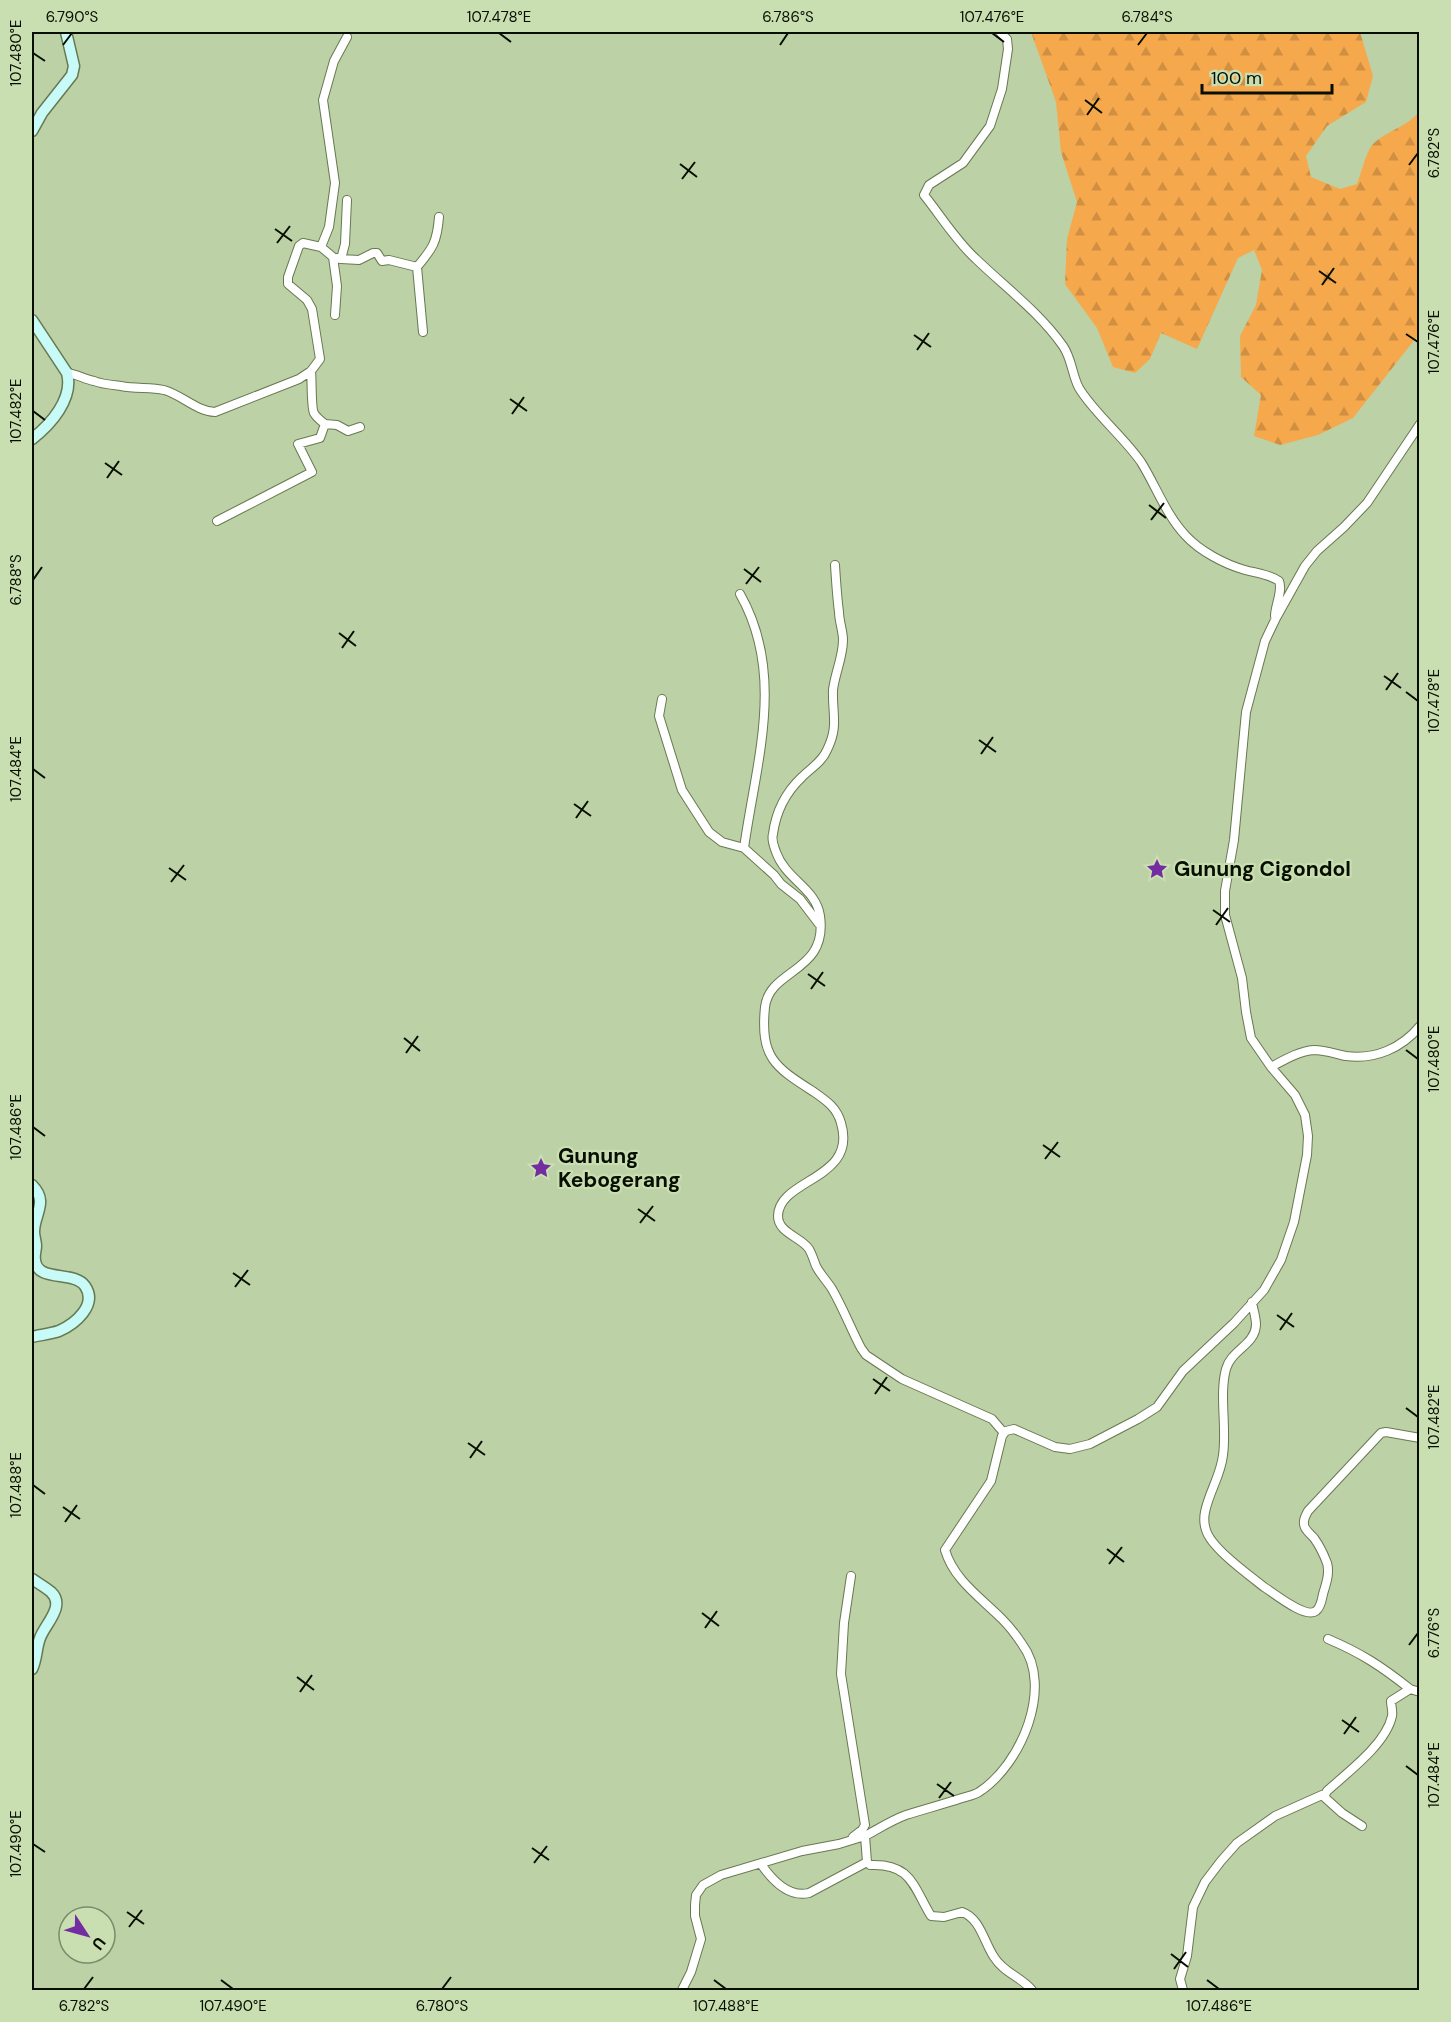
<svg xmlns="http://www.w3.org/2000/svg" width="1451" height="2022" viewBox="0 0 1451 2022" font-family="'DM Sans',sans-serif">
  <defs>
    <pattern id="forest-firs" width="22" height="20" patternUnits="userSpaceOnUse" patternTransform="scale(1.5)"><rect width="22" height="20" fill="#f5a94c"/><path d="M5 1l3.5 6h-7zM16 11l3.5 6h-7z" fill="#d19041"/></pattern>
  </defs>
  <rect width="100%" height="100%" fill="#bcd1a5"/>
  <path fill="url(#forest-firs)" d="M1031,32H1360L1373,76L1366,102L1327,126L1306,156L1311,177L1340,189L1357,184C1361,174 1366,152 1373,144C1386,131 1411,125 1419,111V334L1353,418L1318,435L1280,445L1254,436L1261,395L1241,377L1240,336L1256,305L1262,270L1254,250L1238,258L1197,349L1161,333L1150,359L1135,373L1113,367L1097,328L1065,284L1067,239L1077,202L1061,152L1056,102Z"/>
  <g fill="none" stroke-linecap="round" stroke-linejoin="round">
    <defs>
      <path id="street" d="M1000,32L1007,39L1008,49L1002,89L990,126L963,163L929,185L924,195C941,216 956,241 976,259C1006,288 1039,312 1063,346C1072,359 1072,375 1079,388C1094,413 1123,436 1141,462C1156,486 1166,515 1186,536C1200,551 1224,564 1245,570C1256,573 1269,574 1279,581C1283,591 1275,605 1275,616
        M321,247L333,257L337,286L335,315
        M337,258L341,259L345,244L347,200
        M341,259L359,260L373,253H377L382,261L389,260L417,267C433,248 437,242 439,217
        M417,267L423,332
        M67,373C77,374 84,379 94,381C101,384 113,385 121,386C135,389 151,387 164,390C182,395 196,411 215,412L299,379L311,371L320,359L312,309L307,300L288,284V277L299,246L303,243L321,247L329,227L335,183L323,100L334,61L347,37
        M325,424L337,425L348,431L360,427
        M217,521L312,472L298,444L320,438L325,424C321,421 316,417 314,413C311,408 312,379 311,371
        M835,565C836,581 837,597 839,612C839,621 843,631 843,640C843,657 835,673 833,690C832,714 839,726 827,750C822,762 811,768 802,777C785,793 776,811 773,834C771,840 774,846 776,852C786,880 816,888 820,916C828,973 770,968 765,1007C760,1058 775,1067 814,1092C827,1101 837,1108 841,1123C858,1180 779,1178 778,1216C778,1233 801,1237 809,1249C812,1254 814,1261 816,1266C820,1274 827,1281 832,1289C843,1308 851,1329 861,1348L866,1355L902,1379L992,1419L1004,1433
        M740,594C786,675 756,762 744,848L774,875L781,884L800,899L819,924
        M662,699L659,716L682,790L709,832L722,842L744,848
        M1271,1067C1284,1060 1299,1051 1314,1050C1325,1050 1336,1054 1346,1056C1375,1060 1402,1048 1420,1026
        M1252,1302C1253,1309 1256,1317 1256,1325C1255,1345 1231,1350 1226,1369C1219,1395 1227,1428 1223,1455C1221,1475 1209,1492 1205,1512C1204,1517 1204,1524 1206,1530C1211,1548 1249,1575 1264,1587C1274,1593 1305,1619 1316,1611C1321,1607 1322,1599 1323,1594C1326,1584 1330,1573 1327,1563C1324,1555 1319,1545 1314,1538C1311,1534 1304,1530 1304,1524C1303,1519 1306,1515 1308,1511L1381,1433L1386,1432L1420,1438
        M851,1576L844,1623L841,1674L865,1825L862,1830L853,1837
        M1328,1639C1361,1653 1381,1666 1410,1689
        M1322,1795L1342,1813L1362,1826
        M865,1836C878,1829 892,1820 906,1815C925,1809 944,1804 962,1798C968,1796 975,1795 979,1792C1021,1765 1054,1687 1022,1644C1016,1635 1009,1626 1002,1619C980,1597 954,1580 945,1550L991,1481L1002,1436L1006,1431L1014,1429L1055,1447L1070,1449L1090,1444L1138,1419L1157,1407L1183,1371L1234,1323L1264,1290L1281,1260L1294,1222L1307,1155L1308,1136L1305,1115L1295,1095L1271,1067L1251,1038L1246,1012L1242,978L1225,915V891L1234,840L1246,712L1265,641L1276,618L1305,566L1317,551L1344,527L1367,503L1420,424
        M761,1864C772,1880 788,1898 809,1893L867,1862
        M682,1990L691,1972L701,1939L695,1916V1905L696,1895L703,1885L721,1875L802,1851L839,1844L865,1836L867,1862L870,1865C911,1863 913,1886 931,1916L944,1917L962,1912C980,1918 984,1942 994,1957C1003,1972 1021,1977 1032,1990
        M1183,1990L1180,1979L1187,1956L1193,1907L1205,1882L1221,1861L1237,1843L1275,1816L1322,1795L1324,1797L1327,1791C1348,1772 1386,1744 1392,1716C1393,1711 1391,1706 1391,1701L1410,1689L1420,1692"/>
      <path id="secondary" d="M32,131L42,113L72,75L74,66L66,32
        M32,320L67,373C74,399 50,425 32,439
        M32,1185C49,1202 34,1214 34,1232C34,1237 36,1241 36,1246C36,1250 34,1255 35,1260C37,1283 74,1270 85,1286C98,1305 75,1324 59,1331C50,1334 40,1335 32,1337
        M32,1579C38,1583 45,1587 51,1592C66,1606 45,1624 40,1638C36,1648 37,1659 32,1669"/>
    </defs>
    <use href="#street" stroke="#677951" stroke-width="10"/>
    <use href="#secondary" stroke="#677951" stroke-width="13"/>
    <use href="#street" stroke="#fff" stroke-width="8"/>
    <use href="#secondary" stroke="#c8fbf8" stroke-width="10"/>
  </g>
  <path fill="none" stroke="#080f02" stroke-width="2" d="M499,33L511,42M992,33L1004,42M63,45L72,33M780,45L788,33M1138,45L1147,33M33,53L45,61M1085,100L1102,113M1087,115L1099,98M680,164L697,177M1409,165L1418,153M682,179L695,162M275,229L292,241M277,243L290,226M1319,271L1336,283M1322,285L1334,268M1406,334L1418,342M914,335L931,347M917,350L929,333M510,399L527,411M33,411L45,420M512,414L524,397M105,463L122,475M107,478L119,461M1149,505L1166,518M1151,520L1164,503M744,569L761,582M33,580L42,567M746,584L759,567M339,633L356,646M342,648L354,631M1384,676L1401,688M1386,690L1398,673M1406,692L1418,701M979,740L996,752M981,754L993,737M33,769L45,778M574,804L591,816M576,818L588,801M169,868L186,880M171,882L184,865M1213,910L1230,922M1216,925L1228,908M808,974L825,986M811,989L823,972M404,1038L420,1051M1406,1050L1418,1059M406,1053L418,1036M33,1127L45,1136M1043,1145L1060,1157M1045,1159L1058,1142M638,1209L655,1221M640,1223L653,1206M233,1273L250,1285M235,1287L248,1270M1277,1315L1294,1327M1280,1330L1292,1313M873,1379L890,1391M875,1394L887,1377M1406,1408L1418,1417M468,1443L485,1455M470,1458L482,1441M33,1485L45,1494M63,1507L80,1519M65,1522L77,1505M1107,1549L1124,1562M1109,1564L1122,1547M702,1613L719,1626M705,1628L717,1611M1409,1645L1418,1633M297,1677L314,1690M300,1692L312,1675M1342,1720L1359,1732M1344,1734L1356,1717M1406,1766L1418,1775M937,1784L954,1796M939,1798L951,1782M33,1844L45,1852M532,1848L549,1860M534,1863L547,1846M127,1912L144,1924M129,1927L142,1910M1171,1954L1188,1967M1174,1969L1186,1952M221,1980L233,1989M714,1980L726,1989M1207,1980L1219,1989M84,1989L93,1977M442,1989L451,1977"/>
  <defs>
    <symbol id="sight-bare" viewBox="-9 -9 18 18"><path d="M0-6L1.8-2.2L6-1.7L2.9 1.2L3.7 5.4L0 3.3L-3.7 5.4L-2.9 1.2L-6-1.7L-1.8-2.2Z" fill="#732da1" stroke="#c9deb1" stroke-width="2.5" paint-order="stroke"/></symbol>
  </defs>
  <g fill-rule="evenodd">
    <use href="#sight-bare" x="1142" y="854" width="30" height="30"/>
    <use href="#sight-bare" x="526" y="1153" width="30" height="30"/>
  </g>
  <g text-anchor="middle" stroke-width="4.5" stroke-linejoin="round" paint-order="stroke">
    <g font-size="21" font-weight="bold" fill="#080f02" stroke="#c9deb1" text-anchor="start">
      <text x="1174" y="876">Gunung Cigondol</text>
      <text x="558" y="1163">Gunung<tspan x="558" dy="24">Kebogerang</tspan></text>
    </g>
  </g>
  <rect width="1451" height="2022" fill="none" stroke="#c9deb1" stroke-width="66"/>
  <g transform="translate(87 1935) rotate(126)"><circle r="28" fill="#c9deb1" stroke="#7c8b6b" stroke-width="1.5"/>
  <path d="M0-4.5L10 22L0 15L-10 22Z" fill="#732da1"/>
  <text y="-9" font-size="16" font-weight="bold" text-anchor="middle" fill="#080f02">U</text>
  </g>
  <path d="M1202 84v9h130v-9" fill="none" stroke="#080f02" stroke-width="3"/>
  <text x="1211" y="84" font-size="18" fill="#080f02" stroke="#c9deb1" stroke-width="4.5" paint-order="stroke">100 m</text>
  <rect x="33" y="33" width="1385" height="1956" fill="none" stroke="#080f02" stroke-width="2"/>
  <g font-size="15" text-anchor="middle" fill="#080f02">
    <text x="72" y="22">6.790°S</text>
    <text x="499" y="22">107.478°E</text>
    <text x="788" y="22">6.786°S</text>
    <text x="992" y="22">107.476°E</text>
    <text x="1147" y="22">6.784°S</text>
    <text transform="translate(16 53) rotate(-90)" y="5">107.480°E</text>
    <text transform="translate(1434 153) rotate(-90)" y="5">6.782°S</text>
    <text transform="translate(1434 342) rotate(-90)" y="5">107.476°E</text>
    <text transform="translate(16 411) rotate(-90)" y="5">107.482°E</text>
    <text transform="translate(16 580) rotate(-90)" y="5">6.788°S</text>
    <text transform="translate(1434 701) rotate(-90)" y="5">107.478°E</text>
    <text transform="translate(16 769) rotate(-90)" y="5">107.484°E</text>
    <text transform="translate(1434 1059) rotate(-90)" y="5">107.480°E</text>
    <text transform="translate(16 1127) rotate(-90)" y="5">107.486°E</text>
    <text transform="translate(1434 1417) rotate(-90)" y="5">107.482°E</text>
    <text transform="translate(16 1485) rotate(-90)" y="5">107.488°E</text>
    <text transform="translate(1434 1633) rotate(-90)" y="5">6.776°S</text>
    <text transform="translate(1434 1775) rotate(-90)" y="5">107.484°E</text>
    <text transform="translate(16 1844) rotate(-90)" y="5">107.490°E</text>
    <text x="84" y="2011">6.782°S</text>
    <text x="233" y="2011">107.490°E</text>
    <text x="442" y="2011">6.780°S</text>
    <text x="726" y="2011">107.488°E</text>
    <text x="1219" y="2011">107.486°E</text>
  </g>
</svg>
